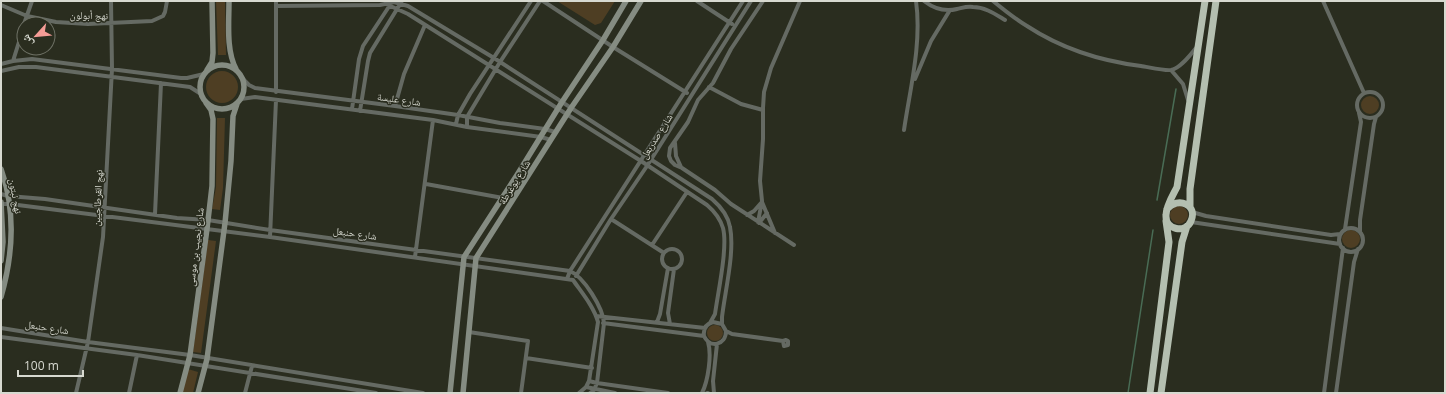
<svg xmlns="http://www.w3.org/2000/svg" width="1446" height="394" viewBox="0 0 1446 394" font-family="'Open Sans','Noto Naskh Arabic',sans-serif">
  <rect width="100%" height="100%" fill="#2a2d1f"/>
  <path fill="#4e3e23" d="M216,1H225L226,55H218Z
    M557,1H615L601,23L595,25Z
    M206 87a16 16 0 1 1 32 0a16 16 0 1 1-32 0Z
    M1361 105a9 9 0 1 1 18 0a9 9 0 1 1-18 0Z
    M217,118H225L223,188L220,210L212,209L216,187Z
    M1170 215a9 9 0 1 1 18 0a9 9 0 1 1-18 0Z
    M1342 239a9 9 0 1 1 18 0a9 9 0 1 1-18 0Z
    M208,240L216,241L201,353L193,352Z
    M707 333a8 8 0 1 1 16 0a8 8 0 1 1-16 0Z
    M188,369L198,372L193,393H182Z"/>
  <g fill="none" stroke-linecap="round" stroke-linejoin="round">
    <path stroke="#496c55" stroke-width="1.5" d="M1157,200L1176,89
      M1128,393L1153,230"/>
    <path stroke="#656a63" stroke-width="4" d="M543,1L613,47L687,93
      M697,1L732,24
      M763,1L731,49L713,83L698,100L688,122L670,148L669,156L671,161L675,165L682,168L715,190L731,204L794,245
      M924,1C933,8 945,12 957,9C962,8 967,6 973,7C985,7 995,14 1005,20
      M993,1C1004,10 1015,19 1027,26C1062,49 1101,61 1141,66C1148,67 1165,71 1171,70C1181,68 1190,55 1196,48
      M1323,1L1364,93
      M386,4L408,14L641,161L707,205C714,211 720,218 723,228C728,247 718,292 715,314L710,323
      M1,5L27,16L56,22L88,24L152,21L163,16L165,12L167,1
      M276,6L380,5L394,2L408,6L494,58L712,199C720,206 728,215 730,227C735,252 725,291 722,317V324
      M24,24L32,1
      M13,61L24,26
      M1,64L13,61L32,59L181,78H187L204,74
      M1171,70L1183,84L1188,100
      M1,71L19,67H36L190,87L201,94
      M243,79L249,85L255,88L395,106L458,115L500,123L545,129L555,132
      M915,79L931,41L950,10
      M709,87L741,104L763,110
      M1357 105a13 13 0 1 1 26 0a13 13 0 1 1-26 0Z
      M276,92V1
      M241,99L255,97L433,120L467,127L541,137L551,140
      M395,106L404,74L425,25
      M352,109L359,59L363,46L390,5
      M360,111L368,61L370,53L402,1
      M456,124L458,115L470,94L531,1
      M467,127V117L500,62L540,1
      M904,130C910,89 922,43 916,1
      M675,143L676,156L681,167
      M426,184L503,198
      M1,194L8,196L45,199L177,218L208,220L270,230L570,271C584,277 603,308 604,323L597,383L594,390L590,393
      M762,202L775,233
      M1,204H10L270,237L573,280C582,293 594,307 598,322L589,381L586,387L579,393
      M1192,212L1206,216L1331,235L1340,234
      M155,214L161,83
      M747,215L754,211L761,203
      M611,219L664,253
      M758,222L762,201L760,181L763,139V108L764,92L771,68L800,1
      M1191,222L1340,244
      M759,223L767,213
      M1339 240a12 12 0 1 1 24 0a12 12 0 1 1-24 0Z
      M1345,229L1361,122L1359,113
      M1360,232V220L1374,124L1376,117
      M270,237L276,100
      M652,245L687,192
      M662 259a10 10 0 1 1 20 0a10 10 0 1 1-20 0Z
      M415,257L433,120
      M576,276L611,219L647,166L751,1
      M567,279L570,271L743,1
      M596,316L705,328
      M657,322L660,314L668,268
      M603,323L704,336C710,349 726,345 726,331L722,324L713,322C706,324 703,329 704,336
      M670,324L668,313L674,269
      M1,328L88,342L190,355L423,393
      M726,331L732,334L783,341L786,340L788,341V345L784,346L783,341
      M469,332L528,341L521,393
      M1,337L137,355L376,393
      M526,358L592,368
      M589,381L597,383L668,393
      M586,387L615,393
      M76,393L88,342L103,237L112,69L111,1
      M129,393L137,355
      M245,393L252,366
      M702,393C708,381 712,355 708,342
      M707,393H708
      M714,393L713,381L717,344
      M1324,393L1343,248
      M1336,393L1354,262L1358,249"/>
    <path stroke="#858c82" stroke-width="5.5" d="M229,1C229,23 226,50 236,69
      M200 87a22 22 0 1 1 44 0a22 22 0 1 1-44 0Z
      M207,70L212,62L213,53L212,1
      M1,169C16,211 13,255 1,297
      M1,202L3,242L1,261
      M180,393L190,355L207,229L212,186L213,119L211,110L206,103
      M198,393L207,359L225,223L231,161L233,116L237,104
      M450,393L464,257L517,175L562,102L603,40L626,1
      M463,393L476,258L571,108L613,47L641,1"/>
    <path stroke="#b4bfb0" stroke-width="7" d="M1190,207V189L1216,1
      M1167,209C1178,196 1198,205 1191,221C1186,234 1165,230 1166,215C1166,206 1173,195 1177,187L1205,1
      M1150,393L1169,242L1166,221
      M1161,393L1182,242L1187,226"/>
  </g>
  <g text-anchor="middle" stroke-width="3" stroke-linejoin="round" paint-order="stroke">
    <g font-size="10" fill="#d7d9d0" stroke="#2a2d1f">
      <text transform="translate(89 15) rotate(1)" y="4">نهج أبولون</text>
      <text transform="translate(399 99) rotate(8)" y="4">شارع عليسة</text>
      <text transform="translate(656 136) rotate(-58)" y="4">شارع صدربعل</text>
      <text transform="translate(514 182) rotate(-58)" y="4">شارع يوغرطة</text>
      <text transform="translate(16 196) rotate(80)" y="4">نهج نبتون</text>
      <text transform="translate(97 198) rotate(-87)" y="4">نهج القرطاجيين</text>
      <text transform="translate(355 233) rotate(8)" y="4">شارع حنبعل</text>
      <text transform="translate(195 247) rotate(-83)" y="4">شارع نجيب بن موسى</text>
      <text transform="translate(47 327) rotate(9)" y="4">شارع حنبعل</text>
    </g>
  </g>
  <rect width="1446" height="394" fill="none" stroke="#d7d9d0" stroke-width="4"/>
  <g transform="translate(36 36) rotate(243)"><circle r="19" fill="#2a2d1f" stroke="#6f7266"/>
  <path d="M0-3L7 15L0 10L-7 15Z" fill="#f59c96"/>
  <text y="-6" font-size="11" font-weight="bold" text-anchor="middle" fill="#d7d9d0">ش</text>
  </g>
  <path d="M18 370v6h65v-6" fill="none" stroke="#d7d9d0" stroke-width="2"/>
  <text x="24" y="370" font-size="12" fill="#d7d9d0" stroke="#2a2d1f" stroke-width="3" paint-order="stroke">100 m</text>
</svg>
